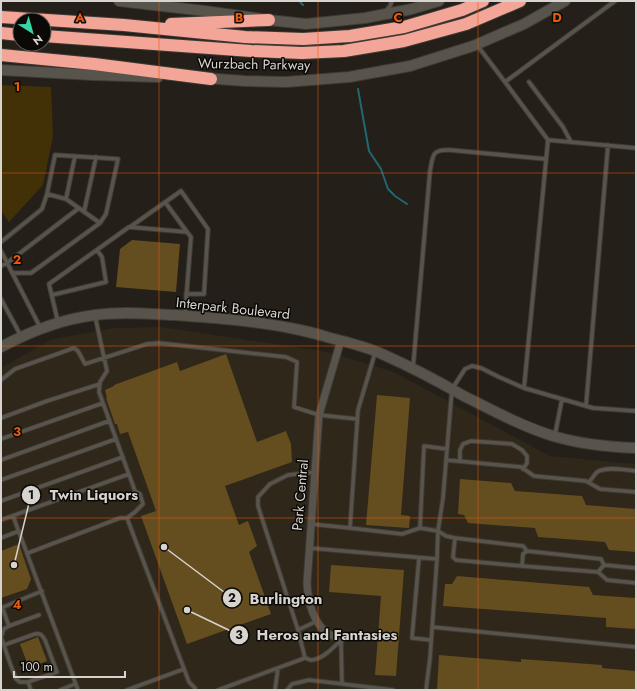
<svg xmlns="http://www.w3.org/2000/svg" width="637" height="691" viewBox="0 0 637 691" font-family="Jost,sans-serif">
  <rect width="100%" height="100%" fill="#241f18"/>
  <path fill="#2f271a" d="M162,327L328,352L394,372L550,456L636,464V690H1V368L52,339L115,328Z"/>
  <path fill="#423007" d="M1,85L51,87L53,136L43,185L9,222L1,211Z"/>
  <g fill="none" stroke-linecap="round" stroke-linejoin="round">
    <path stroke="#206870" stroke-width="2" d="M299,1L303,5
      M358,89L369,151L381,169L388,189L395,196L407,204"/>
  </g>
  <path fill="#644d1f" d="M132,240L180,244L176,292L116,287L120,249Z
    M226,354L257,442L286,431L291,444L292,462L225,486L239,525L248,521L257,546L249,552L271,614L187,644L141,516L156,511L128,432L120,434L117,424H115L106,398H107L105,390L114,386V385L177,362L180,371Z
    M377,395L410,398L401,515L410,516L409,528H408L366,525Z
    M460,479L511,483L515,491L582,496L586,505L636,509V552L609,550L605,542L538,537L535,528L468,523L464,515L458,514Z
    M19,544L31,579L27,589L1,598V551Z
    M331,565L404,570L396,676L375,675L381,596L329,592Z
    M457,576L589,587L593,595L636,598V629L606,627V618L443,606L445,584H452Z
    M38,637L47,661L29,668L20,644Z
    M439,655L521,662V659L602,665V668L636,671V690L437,689Z"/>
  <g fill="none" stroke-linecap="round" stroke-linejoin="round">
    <defs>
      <path id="lane" d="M385,12L390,6L392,1
        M477,45L505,82L615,1
        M529,82L563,127L571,142
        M548,140L636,148
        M66,199L75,156
        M165,202L187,232
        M84,212L96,157
        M130,227L181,191L208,229L204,294H186
        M1,242L42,209L47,194
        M1,251L40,327
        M1,266L7,263L79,208
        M12,273H31L100,223L106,214L118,159L55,155L47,194L66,199L100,223
        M52,295L106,282L102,257L97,250
        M1,299L21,336
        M58,322L49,284L129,227L187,232L191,237L185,314
        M413,368L430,171C433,155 432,149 450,150L546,159
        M1,380L15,369L74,348L78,351L85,364L147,344L159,343L286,357L297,362L294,407L319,415L357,419
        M524,388L562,399L555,435
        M562,399L593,408L636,411
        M586,406L608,145
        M1,418L47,401L100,384
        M1,439L103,403
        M447,449L424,446L420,528L438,531L446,536L455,538L523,546L527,551L601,559L604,565L636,568
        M1,460L109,421
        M446,460L521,467L534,476L586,481L600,489L636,492
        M460,461V450L463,444L471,441L512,444L522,450L527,456V463L523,469
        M1,480L116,439
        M589,482C592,479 594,475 597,472C606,466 626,470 636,471
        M1,501L123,457
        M13,516L78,690
        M127,518L189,682L195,688L194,690
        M1,520L129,474
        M311,524L350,528L358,410L375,353
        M350,528L402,534L420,528
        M1,538L19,531
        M455,538L453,557L456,560L522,566
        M309,548L437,559
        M527,551L523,554L522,566L598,572L604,565
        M28,553L120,518H127L135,512L143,504L140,494L135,491L99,392L100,382L107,371L95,316
        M419,558L412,638L431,640
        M598,572L607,580L636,583
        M2,607L9,626L4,629L1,637L10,663L16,679L20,682H28L31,690
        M1,608L42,591
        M9,626L39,615
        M432,627L636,647
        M298,630L317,621
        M341,640L342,684
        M4,645L35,634C41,633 42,635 45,640L57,672L28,682
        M305,658C307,658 309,660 311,660C322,660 334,647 341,640
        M60,690L75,684
        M127,690L184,669
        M218,690L305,658L298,630L258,506V497L270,484L288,475L315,472
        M275,690L278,668
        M287,690L292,684L309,680L393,690
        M426,690L430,658L437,559L438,531L443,498L452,389L465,369L472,366L481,368L499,377L524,388L548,140L505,82"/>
      <path id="street" d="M341,340L319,415L307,583C308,601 312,621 327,633C331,636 337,637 341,640"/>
      <path id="secondary" d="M119,1L205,11L269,20L306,24L365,18L412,9L439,1
        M1,70L93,75L158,77
        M204,78L245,81L286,82L349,77L410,66L473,46L524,24L565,1
        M1,347C31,331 62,319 95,315C122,311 149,314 175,315C216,318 256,321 295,329C306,331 317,334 327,337C345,342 365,346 382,354C409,366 436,380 462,395C492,410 521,426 553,436C580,444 608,447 636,448"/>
      <path id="highway" d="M1,17L124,25L245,37L303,39L350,36L404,27L462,10L483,1
        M171,24L269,20
        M1,33L20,35
        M44,36L251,51L302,53L344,51L404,41L466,24L520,1
        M1,55L94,64L211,79"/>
    </defs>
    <use href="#lane" stroke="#3d3a35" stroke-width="5.5"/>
    <use href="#street" stroke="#3d3a35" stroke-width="9"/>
    <use href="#secondary" stroke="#3d3a35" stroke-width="12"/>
    <use href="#highway" stroke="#3d3a35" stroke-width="14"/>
    <use href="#lane" stroke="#59544b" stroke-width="3.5"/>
    <use href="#street" stroke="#59544b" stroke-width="7"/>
    <use href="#secondary" stroke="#59544b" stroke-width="10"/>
    <use href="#highway" stroke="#f3a597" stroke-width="12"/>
  </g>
  <path fill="none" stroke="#e8590c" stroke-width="1" stroke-opacity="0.55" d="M159,1V690M318,1V690M478,1V690M1,173H636M1,346H636M1,518H636"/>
  <g text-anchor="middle" stroke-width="3" stroke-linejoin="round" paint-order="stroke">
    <g font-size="14" fill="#d7d4cf" stroke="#0b0906">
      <text transform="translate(254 64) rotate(1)" y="5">Wurzbach Parkway</text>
      <text transform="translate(233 308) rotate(6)" y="5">Interpark Boulevard</text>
      <text transform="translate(300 495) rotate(-85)" y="5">Park Central</text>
    </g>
  </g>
  <g font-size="13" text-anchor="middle" font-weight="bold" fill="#e8590c" stroke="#0b0906" stroke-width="3" stroke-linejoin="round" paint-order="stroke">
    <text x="80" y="22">A</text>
    <text x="239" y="22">B</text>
    <text x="398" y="22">C</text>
    <text x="557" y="22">D</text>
    <text x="17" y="91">1</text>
    <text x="17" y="264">2</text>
    <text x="17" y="436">3</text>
    <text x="17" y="609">4</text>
  </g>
  <path fill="none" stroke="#d7d4cf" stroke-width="1.5" d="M14 565L31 495M164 547L232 598M187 610L239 635"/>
  <g fill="#d7d4cf" stroke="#0b0906" stroke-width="1.5">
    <circle cx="14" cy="565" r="4"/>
    <circle cx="164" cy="547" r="4"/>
    <circle cx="187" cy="610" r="4"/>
    <circle cx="31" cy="495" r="10"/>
    <circle cx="232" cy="598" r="10"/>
    <circle cx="239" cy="635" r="10"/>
  </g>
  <g font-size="12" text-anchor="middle" font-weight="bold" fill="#111">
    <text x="31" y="499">1</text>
    <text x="232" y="602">2</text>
    <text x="239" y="639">3</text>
  </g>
  <g font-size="15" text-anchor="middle" font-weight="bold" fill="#d7d4cf" stroke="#0b0906" stroke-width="3" stroke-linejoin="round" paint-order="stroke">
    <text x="94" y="500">Twin Liquors</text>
    <text x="286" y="604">Burlington</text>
    <text x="327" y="640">Heros and Fantasies</text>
  </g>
  <rect width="637" height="691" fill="none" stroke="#d7d4cf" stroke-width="4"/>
  <g transform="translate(32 32) rotate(143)"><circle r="19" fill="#0b0906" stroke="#5d5a56"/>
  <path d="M0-3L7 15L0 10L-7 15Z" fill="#38d4a6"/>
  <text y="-6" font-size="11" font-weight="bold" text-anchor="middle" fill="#d7d4cf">N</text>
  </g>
  <path d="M14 671v6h111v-6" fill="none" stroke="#d7d4cf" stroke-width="2"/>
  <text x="20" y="671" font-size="12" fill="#d7d4cf" stroke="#0b0906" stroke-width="3" paint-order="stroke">100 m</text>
</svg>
